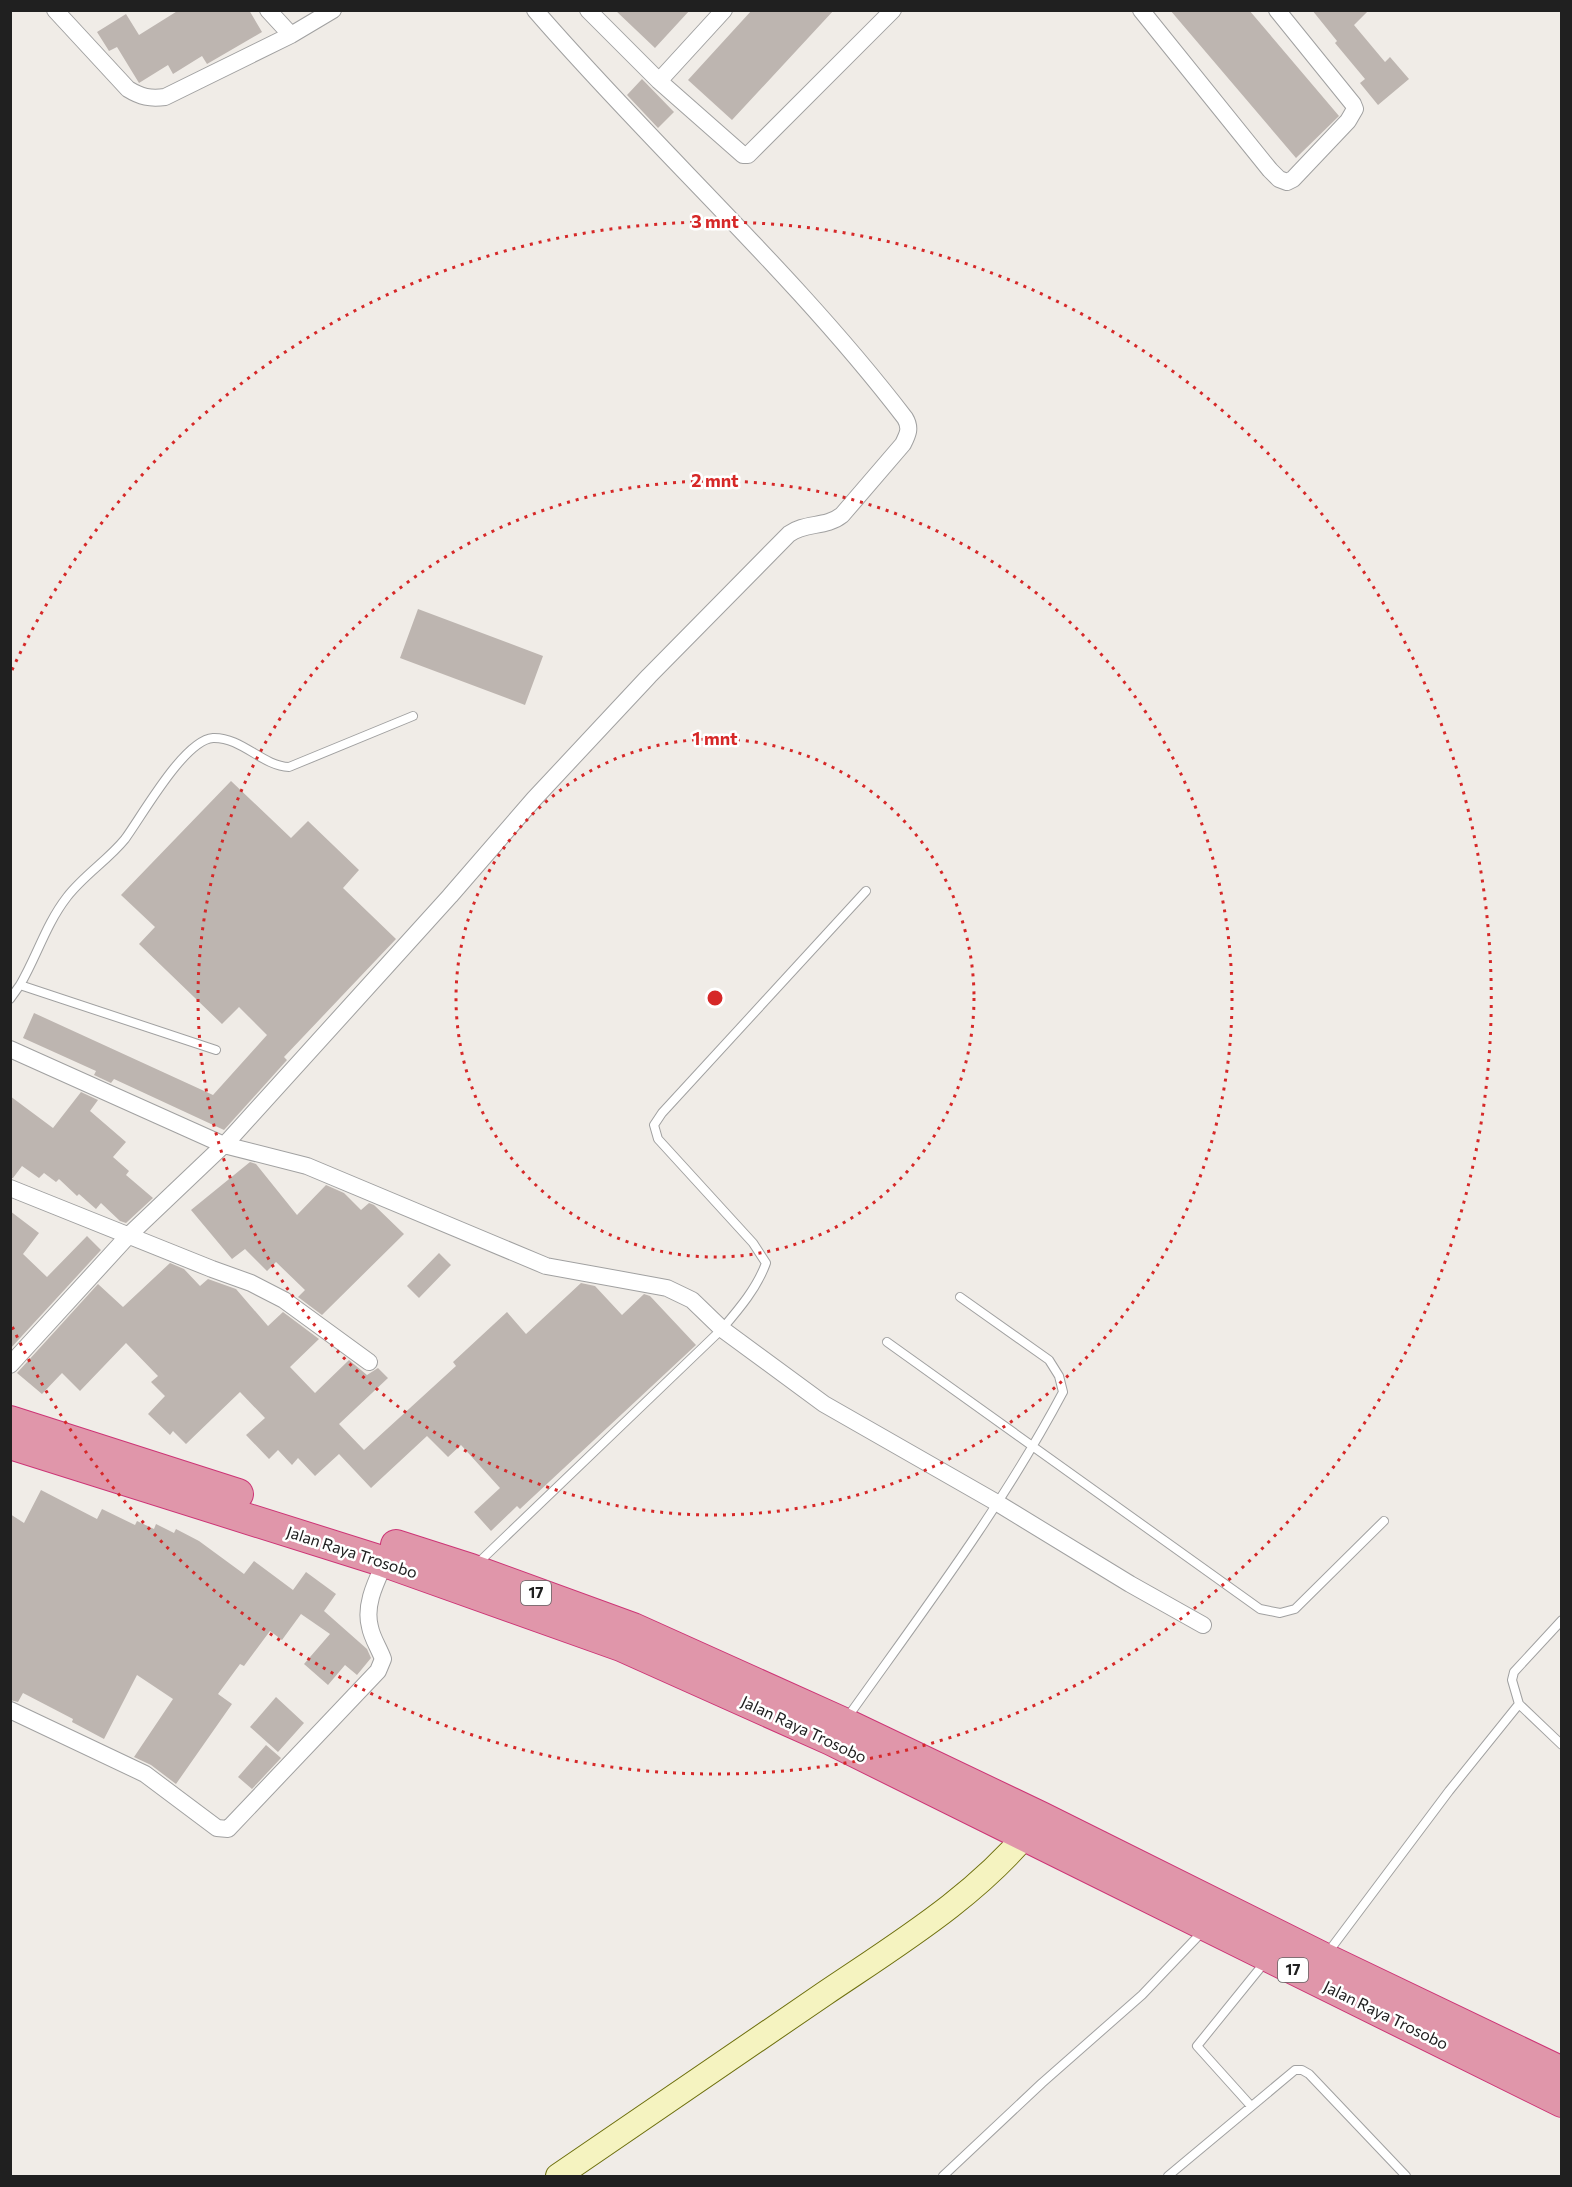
<svg xmlns="http://www.w3.org/2000/svg" width="1572" height="2187" viewBox="0 0 1572 2187" font-family="Commissioner,sans-serif">
  <rect width="100%" height="100%" fill="#f0ece7"/>
  <path fill="#bdb5b0" d="M179,10H249L262,32L207,64L202,56L173,74L168,65L139,83L117,47L109,51L97,32L126,14L139,35Z
    M615,10H690L655,48Z
    M752,10H834L732,120L688,80Z
    M1170,10H1249L1339,116L1296,158Z
    M1312,10H1369L1354,25L1385,62L1390,57L1409,79L1378,105L1360,83L1365,79L1335,43L1337,41Z
    M642,79L674,112L658,128L627,95Z
    M418,609L543,656L525,705L400,658Z
    M231,781L291,838L308,821L359,870L343,888L396,939L284,1057L287,1060L224,1130L114,1079L111,1083L94,1075L96,1071L23,1038L34,1013L213,1095L267,1035L239,1007L222,1024L139,944L155,927L121,895Z
    M81,1092L98,1100L90,1111L126,1142L113,1157L129,1171L126,1175L153,1198L126,1223L120,1221L101,1203L96,1209L79,1194L77,1196L59,1179L56,1182L44,1173L39,1178L22,1166L13,1178H10V1096L53,1128Z
    M250,1162L256,1164L297,1215L326,1185L344,1193L361,1210L369,1203L374,1205L404,1234L322,1315L298,1297L305,1290L276,1262L267,1271L245,1249L232,1259L191,1210Z
    M10,1211L39,1233L23,1254L47,1277L87,1236L101,1250L10,1349Z
    M439,1253L451,1265L419,1298L407,1286Z
    M170,1263L184,1269L200,1286L208,1279L236,1289L268,1326L283,1312L319,1339L290,1367L315,1393L349,1360L367,1375L378,1368L388,1378L339,1424L364,1450L456,1366L453,1362L507,1312L526,1334L581,1283L595,1286L622,1315L644,1294L650,1296L696,1345L520,1509L517,1506L491,1531L474,1512L500,1488L461,1445L448,1457L427,1436L371,1488L339,1454L315,1476L298,1458L292,1465L278,1450L269,1459L246,1435L265,1418L240,1392L186,1444L173,1431L170,1435L148,1414L165,1396L151,1382L158,1376L126,1343L80,1391L62,1373L42,1394L17,1373L98,1284L123,1307Z
    M41,1490L97,1519L102,1509L135,1525L137,1521L154,1529L156,1524L174,1533L176,1529L199,1541L244,1574L254,1561L293,1590L306,1572L336,1594L324,1611L367,1649L371,1658L357,1675L345,1665L328,1685L304,1664L330,1634L301,1614L282,1640L270,1631L244,1666L240,1664L218,1694L232,1704L176,1784L151,1765L134,1757L173,1699L137,1675L104,1739L72,1722L73,1719L23,1693L18,1702L10,1700V1514L24,1523Z
    M276,1697L304,1723L278,1752L250,1727Z
    M266,1745L281,1758L252,1789L238,1777Z"/>
  <g fill="none" stroke-linecap="round" stroke-linejoin="round">
    <defs>
      <path id="lane" d="M20,985C37,956 46,924 67,897C84,875 108,860 125,839C142,816 184,740 213,738C242,737 262,766 289,767L413,716
        M10,999L20,985L216,1050
        M887,1342L1260,1609L1280,1613L1295,1609L1384,1521
        M477,1564L722,1329C739,1309 757,1288 766,1263L753,1243L658,1139L654,1125L662,1113L866,891
        M1519,1704L1512,1680L1514,1672L1562,1620
        M847,1718C923,1611 1002,1507 1063,1392L1059,1376L1049,1360L960,1297
        M1326,1955L1449,1791L1519,1704L1562,1745
        M1251,2106L1197,2046L1265,1962
        M943,2176L1042,2083L1142,1995L1204,1930
        M1168,2176L1295,2070H1302L1309,2074L1406,2176"/>
      <path id="street" d="M55,10L128,89C141,97 150,99 165,97L291,35L333,10
        M268,10L291,35
        M588,10L659,81L743,155H748L893,10
        M1141,10L1270,170L1279,179L1287,182L1293,179L1348,121L1355,109L1353,104L1277,10
        M659,81L724,10
        M10,1049L224,1145L307,1166L546,1266L667,1288L692,1300L722,1329L824,1404L999,1504L1130,1584L1203,1625
        M10,1188L212,1269L251,1283L284,1300L369,1362
        M10,1365L128,1236L229,1140L450,896L534,799L649,676L789,534C805,522 826,528 842,515L903,444C908,434 911,428 905,418C793,272 655,149 535,10
        M10,1710L145,1774L217,1828L228,1829L378,1671L383,1659C379,1648 372,1638 370,1627C364,1605 376,1582 385,1562"/>
      <path id="secondary" d="M558,2176C646,2115 735,2055 824,1994C898,1944 979,1895 1035,1824"/>
      <path id="highway" d="M10,1421L238,1494
        M10,1444L385,1562L621,1646L831,1740L1562,2102
        M396,1545L471,1569L633,1628L844,1723L1041,1817L1324,1958L1562,2072"/>
    </defs>
    <use href="#lane" stroke="#a1a1a1" stroke-width="10"/>
    <use href="#street" stroke="#a1a1a1" stroke-width="18"/>
    <use href="#secondary" stroke="#6e700e" stroke-width="26"/>
    <use href="#highway" stroke="#cd3576" stroke-width="32"/>
    <use href="#lane" stroke="#fff" stroke-width="8"/>
    <use href="#street" stroke="#fff" stroke-width="16"/>
    <use href="#secondary" stroke="#f5f3c0" stroke-width="24"/>
    <use href="#highway" stroke="#e096aa" stroke-width="30"/>
  </g>
  <g fill="none" stroke="#d62828" stroke-width="3" stroke-dasharray="3 6">
    <circle cx="715" cy="998" r="259"/>
    <circle cx="715" cy="998" r="517"/>
    <path d="M12 670A776 776 0 1 1 12 1326"/>
  </g>
  <g text-anchor="middle" stroke-width="5" stroke-linejoin="round" paint-order="stroke">
    <g fill="#fff" stroke="#636363" stroke-width="1.5">
      <rect x="521" y="1581" width="30" height="24" rx="4.5"/>
      <rect x="1278" y="1958" width="30" height="24" rx="4.5"/>
    </g>
    <g font-size="15" font-weight="bold" fill="#202020">
      <text x="536" y="1598">17</text>
      <text x="1293" y="1975">17</text>
    </g>
    <g font-size="16" fill="#202020" stroke="#fff">
      <text transform="translate(352 1552) rotate(18)" y="6">Jalan Raya Trosobo</text>
      <text transform="translate(804 1729) rotate(25)" y="6">Jalan Raya Trosobo</text>
      <text transform="translate(1386 2015) rotate(26)" y="6">Jalan Raya Trosobo</text>
    </g>
  </g>
  <circle cx="715" cy="998" r="9" fill="#d62828" stroke="#fff" stroke-width="3"/>
  <g font-size="18" text-anchor="middle" font-weight="bold" fill="#d62828" stroke="#fff" stroke-width="5" stroke-linejoin="round" paint-order="stroke">
    <text x="715" y="228">3 mnt</text>
    <text x="715" y="487">2 mnt</text>
    <text x="715" y="745">1 mnt</text>
  </g>
  <rect width="1572" height="2187" fill="none" stroke="#202020" stroke-width="24"/>
</svg>
